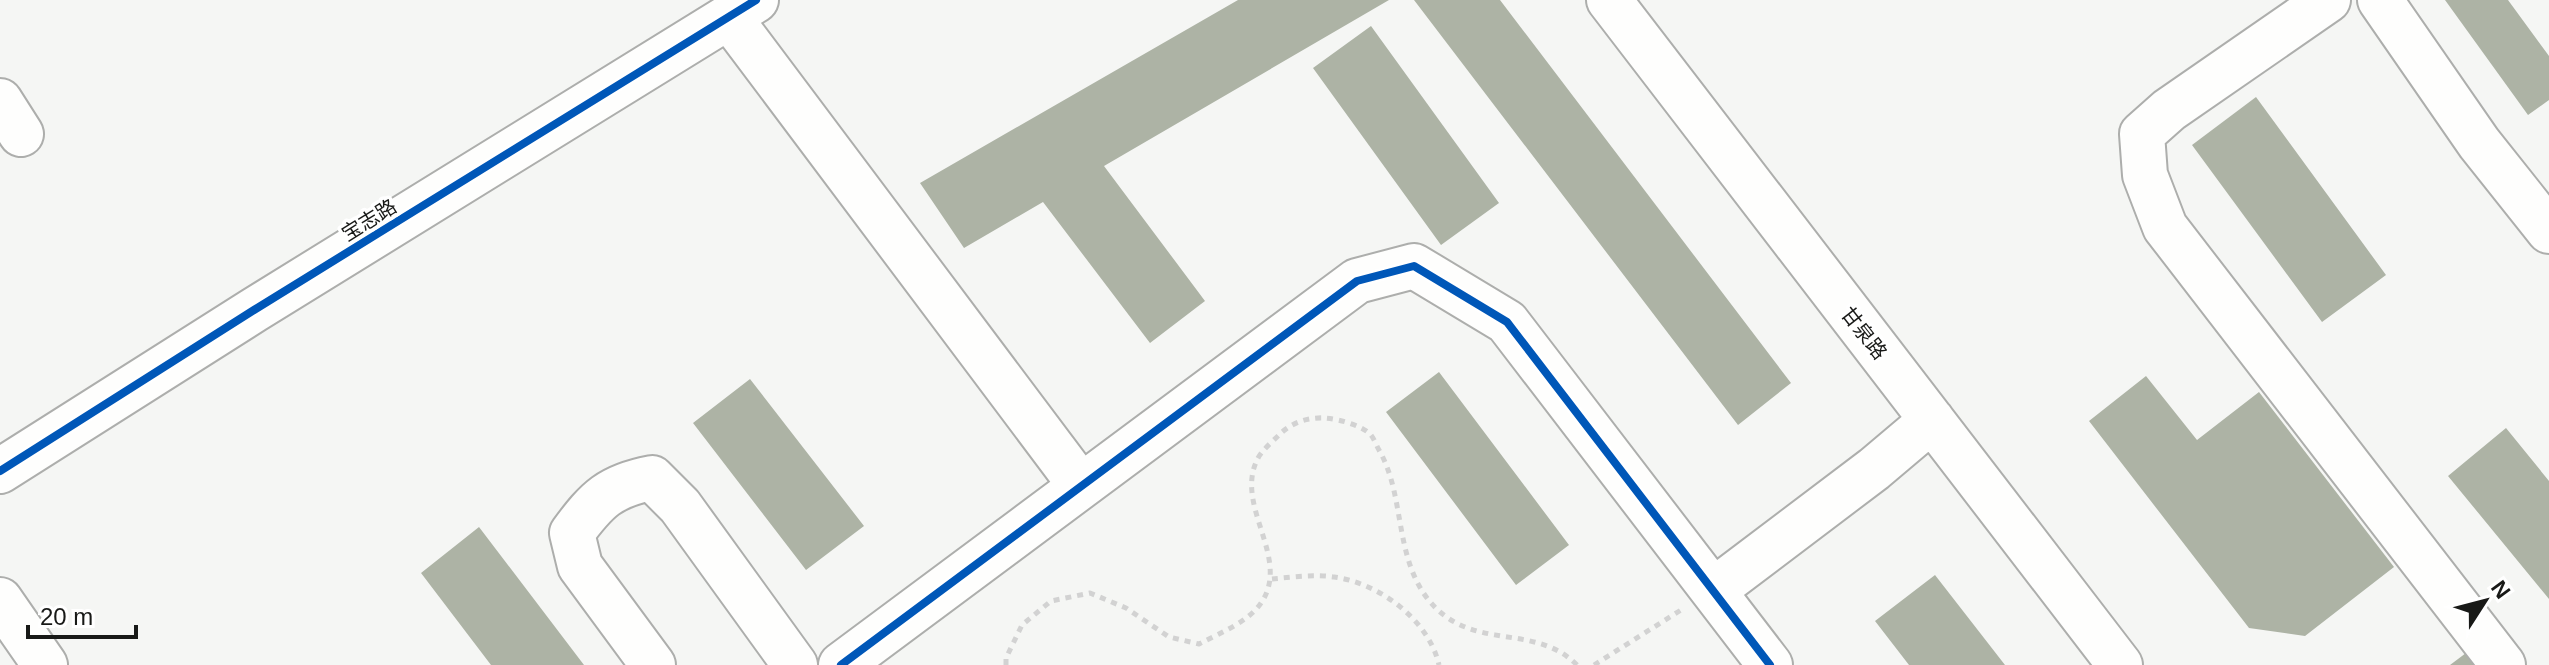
<svg xmlns="http://www.w3.org/2000/svg" width="2549" height="665" viewBox="0 0 2549 665" font-family="Helvetica,'Noto Sans SC',sans-serif">
  <rect width="100%" height="100%" fill="#f5f6f4"/>
  <path fill="#adb3a5" d="M1238,0H1389L1104,166L1205,301L1150,343L1043,202L964,248L920,183Z
    M1414,0H1500L1791,383L1738,425Z
    M2445,0H2508L2549,56V100L2528,115Z
    M1371,26L1499,203L1441,245L1313,68Z
    M2256,97L2386,275L2322,322L2192,145Z
    M1439,372L1569,545L1516,585L1386,412Z
    M2146,376L2197,440L2259,392L2394,567L2305,636L2249,628L2089,421Z
    M750,379L864,526L806,570L693,423Z
    M2506,428L2549,481V599L2448,476Z
    M479,527L584,665H491L421,573Z
    M1935,575L2005,665H1909L1875,621Z
    M2466,653L2475,665H2450Z"/>
  <g fill="none" stroke-linecap="round" stroke-linejoin="round">
    <defs>
      <path id="minor" d="M1609,0L2120,665
        M2328,0L2169,110L2142,134L2145,175L2165,227L2503,665
        M2380,0L2479,143L2549,231
        M729,17L1081,486
        M0,101L21,134
        M0,471L254,310L756,0
        M1714,590L1874,469L1932,420
        M0,600L45,665
        M653,665L580,566L572,533C597,499 610,486 652,478L680,506L795,665
        M841,665L1357,281L1414,266L1507,322L1770,665"/>
    </defs>
    <use href="#minor" stroke="#adaeac" stroke-width="48"/>
    <path stroke="#d2d2d2" stroke-width="5" stroke-dasharray="6 6" stroke-linecap="butt" d="M1272,579C1292,577 1314,574 1334,577C1379,583 1429,620 1439,665
      M1006,665V658L1022,625L1051,601L1090,593L1126,608L1169,637L1199,644C1220,633 1251,621 1263,600C1289,556 1235,506 1257,460C1261,451 1273,441 1281,433C1293,422 1309,417 1325,418C1338,419 1361,425 1370,434C1374,438 1376,445 1379,450C1405,495 1394,554 1427,598C1470,654 1533,621 1577,665
      M1594,665L1681,610"/>
    <use href="#minor" stroke="#fefefd" stroke-width="44"/>
    <defs>
      <path id="cycleway" d="M0,471L254,310L756,0
        M841,665L1357,281L1414,266L1507,322L1770,665"/>
    </defs>
    <use href="#cycleway" stroke="#fff" stroke-width="13"/>
    <use href="#cycleway" stroke="#0057b8" stroke-width="8"/>
  </g>
  <g text-anchor="middle" stroke-width="7" stroke-linejoin="round" paint-order="stroke">
    <g font-size="20" fill="#181917" stroke="#fff">
      <text transform="translate(369 220) rotate(-32)" y="7">宝志路</text>
      <text transform="translate(1864 333) rotate(52)" y="7">甘泉路</text>
    </g>
  </g>
  <g transform="translate(2485 601) rotate(54)" stroke="#ffffff" stroke-width="6" paint-order="stroke">
  <path d="M0-6L14 30L0 20L-14 30Z" fill="#181917"/>
  <text y="-12" font-size="22" font-weight="bold" text-anchor="middle" fill="#181917">N</text>
  </g>
  <path d="M28 625v12h108v-12" fill="none" stroke="#181917" stroke-width="4"/>
  <text x="40" y="625" font-size="24" fill="#181917" stroke="#ffffff" stroke-width="6" paint-order="stroke">20 m</text>
</svg>
